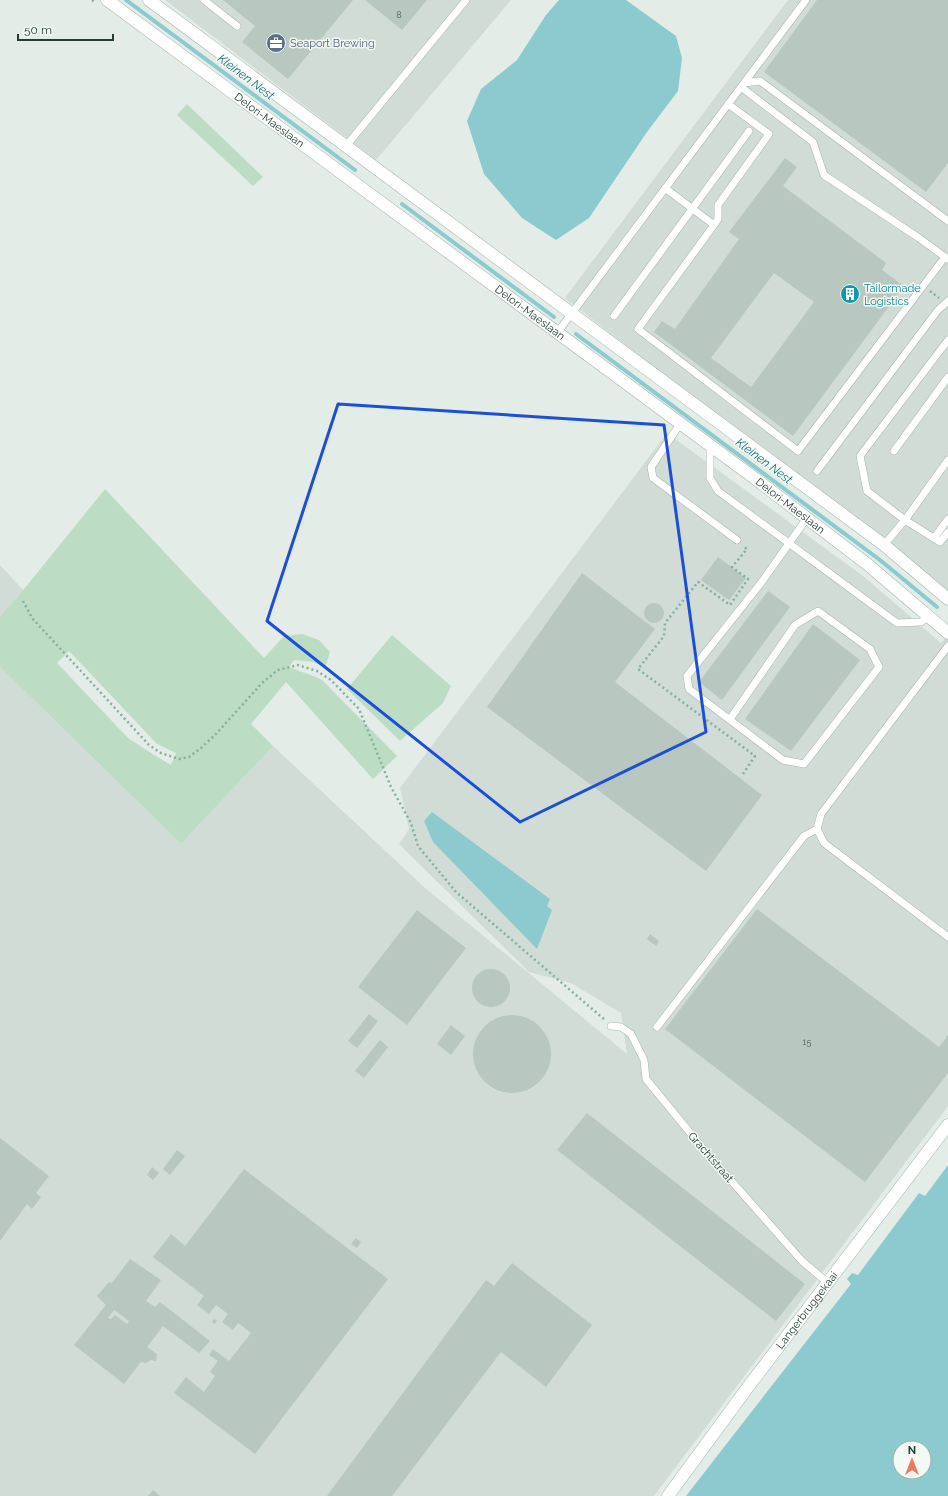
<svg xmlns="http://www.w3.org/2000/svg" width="948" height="1496" viewBox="0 0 948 1496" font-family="Raleway,sans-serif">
  <rect width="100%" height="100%" fill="#e3ece7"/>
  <path fill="#d1dcd6" d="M165,0H511L376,160Z
    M788,0H948V596L565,298Z
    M667,433L863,576L941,643L948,635V1106L654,1496H0V667L181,844L273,746L424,887L627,1054L621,1013L571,983L529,972L399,844L409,829L400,788Z
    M0,565L24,591L0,616Z"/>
  <path fill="#bcddc3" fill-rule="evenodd" d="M187,104L263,177L253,186L177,115Z
    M105,489L264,658L284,636L302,634L319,640L330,652L325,668L313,662L294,660L289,667C300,672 311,674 322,680L397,756L373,779L286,682L251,724L273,746L181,844L0,667V616L16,599ZM69,651L157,744L176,753L171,765L154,755L128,738L57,663Z
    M392,635L451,686L443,703L400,741L347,689Z"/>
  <path fill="#8dcacf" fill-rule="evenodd" d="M559,0H626L676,36L682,58L678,91L647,132L589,218L556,240L522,218L484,174L467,121L481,89L517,60L546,15Z
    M432,812L550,899L547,906L552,910L537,949L433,842L424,821Z
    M948,1165V1496H686L851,1284L847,1279L852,1273L858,1275L919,1193L925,1196ZM900,1448H924V1472H900Z"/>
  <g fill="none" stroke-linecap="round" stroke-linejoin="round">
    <path stroke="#8dcacf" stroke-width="4" d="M126,0L355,170
      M402,204L554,317
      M576,334L880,560L937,607"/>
  </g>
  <path fill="#b8c7c0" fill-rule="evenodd" d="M223,0H353L288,79L242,42L255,26Z
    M365,0H427L402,30Z
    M817,0H948V163L926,192L764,72Z
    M785,158L797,167L783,186L886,263L882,270L904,286L793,436L654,332L662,321L675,329L739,239L729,232ZM774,273L814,302L751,387L711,358Z
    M718,557L746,578L729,600L701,580Z
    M582,573L655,629L615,682L762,795L706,871L487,707Z
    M768,591L790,607L722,700L699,682Z
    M644 613a10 10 0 1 1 20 0a10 10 0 1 1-20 0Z
    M813,624L860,660L791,751L745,719Z
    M757,909L939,1047L948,1035V1073L865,1182L665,1029Z
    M417,910L466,948L407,1025L358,987Z
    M650,934L659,941L656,946L647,939Z
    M472 988a19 19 0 1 1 38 0a19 19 0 1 1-38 0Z
    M369,1014L378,1021L357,1048L348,1041Z
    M473 1054a39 39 0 1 1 78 0a39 39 0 1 1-78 0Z
    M451,1025L465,1036L451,1055L437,1044Z
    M380,1040L388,1047L364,1078L355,1071Z
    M587,1113L805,1284L776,1321L557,1150Z
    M0,1138L49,1176L36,1193L41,1197L32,1209L27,1204L0,1241Z
    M177,1150L185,1156L170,1175L163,1169Z
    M152,1167L159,1173L153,1180L147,1175Z
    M244,1169L388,1279L255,1454L174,1393L186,1377L204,1392L215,1376L210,1372L218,1361L209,1355L213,1349L229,1361L251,1333L238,1323L233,1330L222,1322L228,1314L216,1305L209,1314L197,1305L204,1296L153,1257L171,1234L185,1246Z
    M356,1238L361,1242L357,1248L351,1244Z
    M130,1259L161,1280L146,1301L155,1307L160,1302L210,1341L199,1353L163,1326L147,1347L157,1354L156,1361L151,1360L146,1363L141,1362L124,1384L74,1345L106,1305L97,1296L109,1282L112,1283ZM114,1310L129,1321L127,1324L115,1315L111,1319L108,1318Z
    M512,1263L592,1325L546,1387L501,1352L392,1496H327L486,1280L494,1286Z
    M214,1319L217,1320L215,1324L213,1323L212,1321Z
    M153,1490L160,1496H148Z"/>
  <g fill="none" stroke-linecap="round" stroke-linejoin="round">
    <defs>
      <path id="service" d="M204,0L237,26
        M744,83L806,0
        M741,87L813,142L824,175L919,238L945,257
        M346,146L466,0
        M665,188L714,225L638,329L798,451L945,257L948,259
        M714,225L718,219V205L769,134L728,104
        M614,316L749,131
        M557,333L744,83L760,81L948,221
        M948,340L860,456L867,491L905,520L940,542L948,532
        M680,424L651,467L653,478L737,540
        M710,445V478L718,491L897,623L921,622L929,616
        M894,451L948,377
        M817,471L938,310L948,301
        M934,538L948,519
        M884,545L905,520L948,460
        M730,719L795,625L818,611L870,649L879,667L804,764L783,760L689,689L687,676L761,583L807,518
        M817,829L824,843L948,937
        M611,1026L621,1027L631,1034L644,1060L646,1079L705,1151L802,1261L828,1283
        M657,1027L804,836L817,829L821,814L948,646"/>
      <g id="minor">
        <path id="s1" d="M107,0L753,477L867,564L948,633"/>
        <path d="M149,0L884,545L948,599"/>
      </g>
      <g id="secondary">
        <path id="s2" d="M668,1496L748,1387L948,1125"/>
      </g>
    </defs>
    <use href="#service" stroke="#a6b4ae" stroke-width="8"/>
    <use href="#minor" stroke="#a6b4ae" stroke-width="13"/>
    <use href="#secondary" stroke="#a1b8ae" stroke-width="13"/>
    <path stroke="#84af9e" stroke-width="2.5" stroke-dasharray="2 3" stroke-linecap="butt" d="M92,0L96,3
      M930,291L939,298
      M23,601L32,618L149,745L161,753L179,759L189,757L201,748L216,734L262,683L278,670L298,665L317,671L331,680L359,709L391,787L411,823L418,846L456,892L605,1020
      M743,774L755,756L638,669L664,636L665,623L698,582L730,605L748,579L732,567L747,549L743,546"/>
    <use href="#service" stroke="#fff" stroke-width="7"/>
    <use href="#minor" stroke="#fff" stroke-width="12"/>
    <use href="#secondary" stroke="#fff" stroke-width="12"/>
  </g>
  <path fill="none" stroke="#1d4ed8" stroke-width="3" stroke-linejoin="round" d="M338,404L664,425L706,732L520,822L267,621Z"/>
  <defs>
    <symbol id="office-disc" viewBox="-11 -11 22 22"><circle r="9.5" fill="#5c6f8a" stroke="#f3f9f5"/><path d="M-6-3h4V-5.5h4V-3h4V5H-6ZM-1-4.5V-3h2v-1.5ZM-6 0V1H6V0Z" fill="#fff"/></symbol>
    <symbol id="building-disc" viewBox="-11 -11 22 22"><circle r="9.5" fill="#0f9aa8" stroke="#f3f9f5"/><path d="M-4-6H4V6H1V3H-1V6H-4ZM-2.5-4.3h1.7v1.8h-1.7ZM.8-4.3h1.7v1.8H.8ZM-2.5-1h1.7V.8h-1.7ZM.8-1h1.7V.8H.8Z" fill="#fff"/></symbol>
  </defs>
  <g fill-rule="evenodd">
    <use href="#office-disc" x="265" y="32" width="22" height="22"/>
    <use href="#building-disc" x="839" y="283" width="22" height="22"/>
  </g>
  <g text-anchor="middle" stroke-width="3" stroke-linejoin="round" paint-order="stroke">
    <g font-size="9" fill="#486057">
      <text x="399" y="18">8</text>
      <text x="807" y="1045">15</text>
    </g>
    <g font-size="11" fill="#4e5e75" stroke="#f3f9f5" text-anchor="start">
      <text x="290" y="47">Seaport Brewing</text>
    </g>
    <g font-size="11" fill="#233d34" stroke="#f3f9f5">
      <text dy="4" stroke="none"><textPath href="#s1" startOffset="202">Delori-Maeslaan</textPath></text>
      <text dy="4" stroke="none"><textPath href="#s1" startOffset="526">Delori-Maeslaan</textPath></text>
      <text dy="4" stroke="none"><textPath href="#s1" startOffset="850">Delori-Maeslaan</textPath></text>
      <text transform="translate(711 1157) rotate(49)" y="4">Grachtstraat</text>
      <text dy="4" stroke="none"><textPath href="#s2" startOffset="232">Langerbruggekaai</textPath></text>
    </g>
    <g font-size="11" fill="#0d838f" stroke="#f3f9f5" text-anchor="start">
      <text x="864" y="292">Tailormade<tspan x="864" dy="13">Logistics</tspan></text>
    </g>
    <g font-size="12" font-style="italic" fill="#1f6f77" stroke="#f3f9f5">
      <text transform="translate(246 77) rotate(37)" y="4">Kleinen Nest</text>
      <text transform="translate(764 461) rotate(37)" y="4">Kleinen Nest</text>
    </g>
  </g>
  <g transform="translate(912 1460)"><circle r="19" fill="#f3f9f5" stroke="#a0aea8"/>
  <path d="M0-3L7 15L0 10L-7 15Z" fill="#ed7860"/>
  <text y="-6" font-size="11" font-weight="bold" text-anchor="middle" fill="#233d34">N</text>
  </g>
  <path d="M18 34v6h95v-6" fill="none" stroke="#233d34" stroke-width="2"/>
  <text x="24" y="34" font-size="12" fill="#233d34" stroke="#f3f9f5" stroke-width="3" paint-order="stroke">50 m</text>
</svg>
